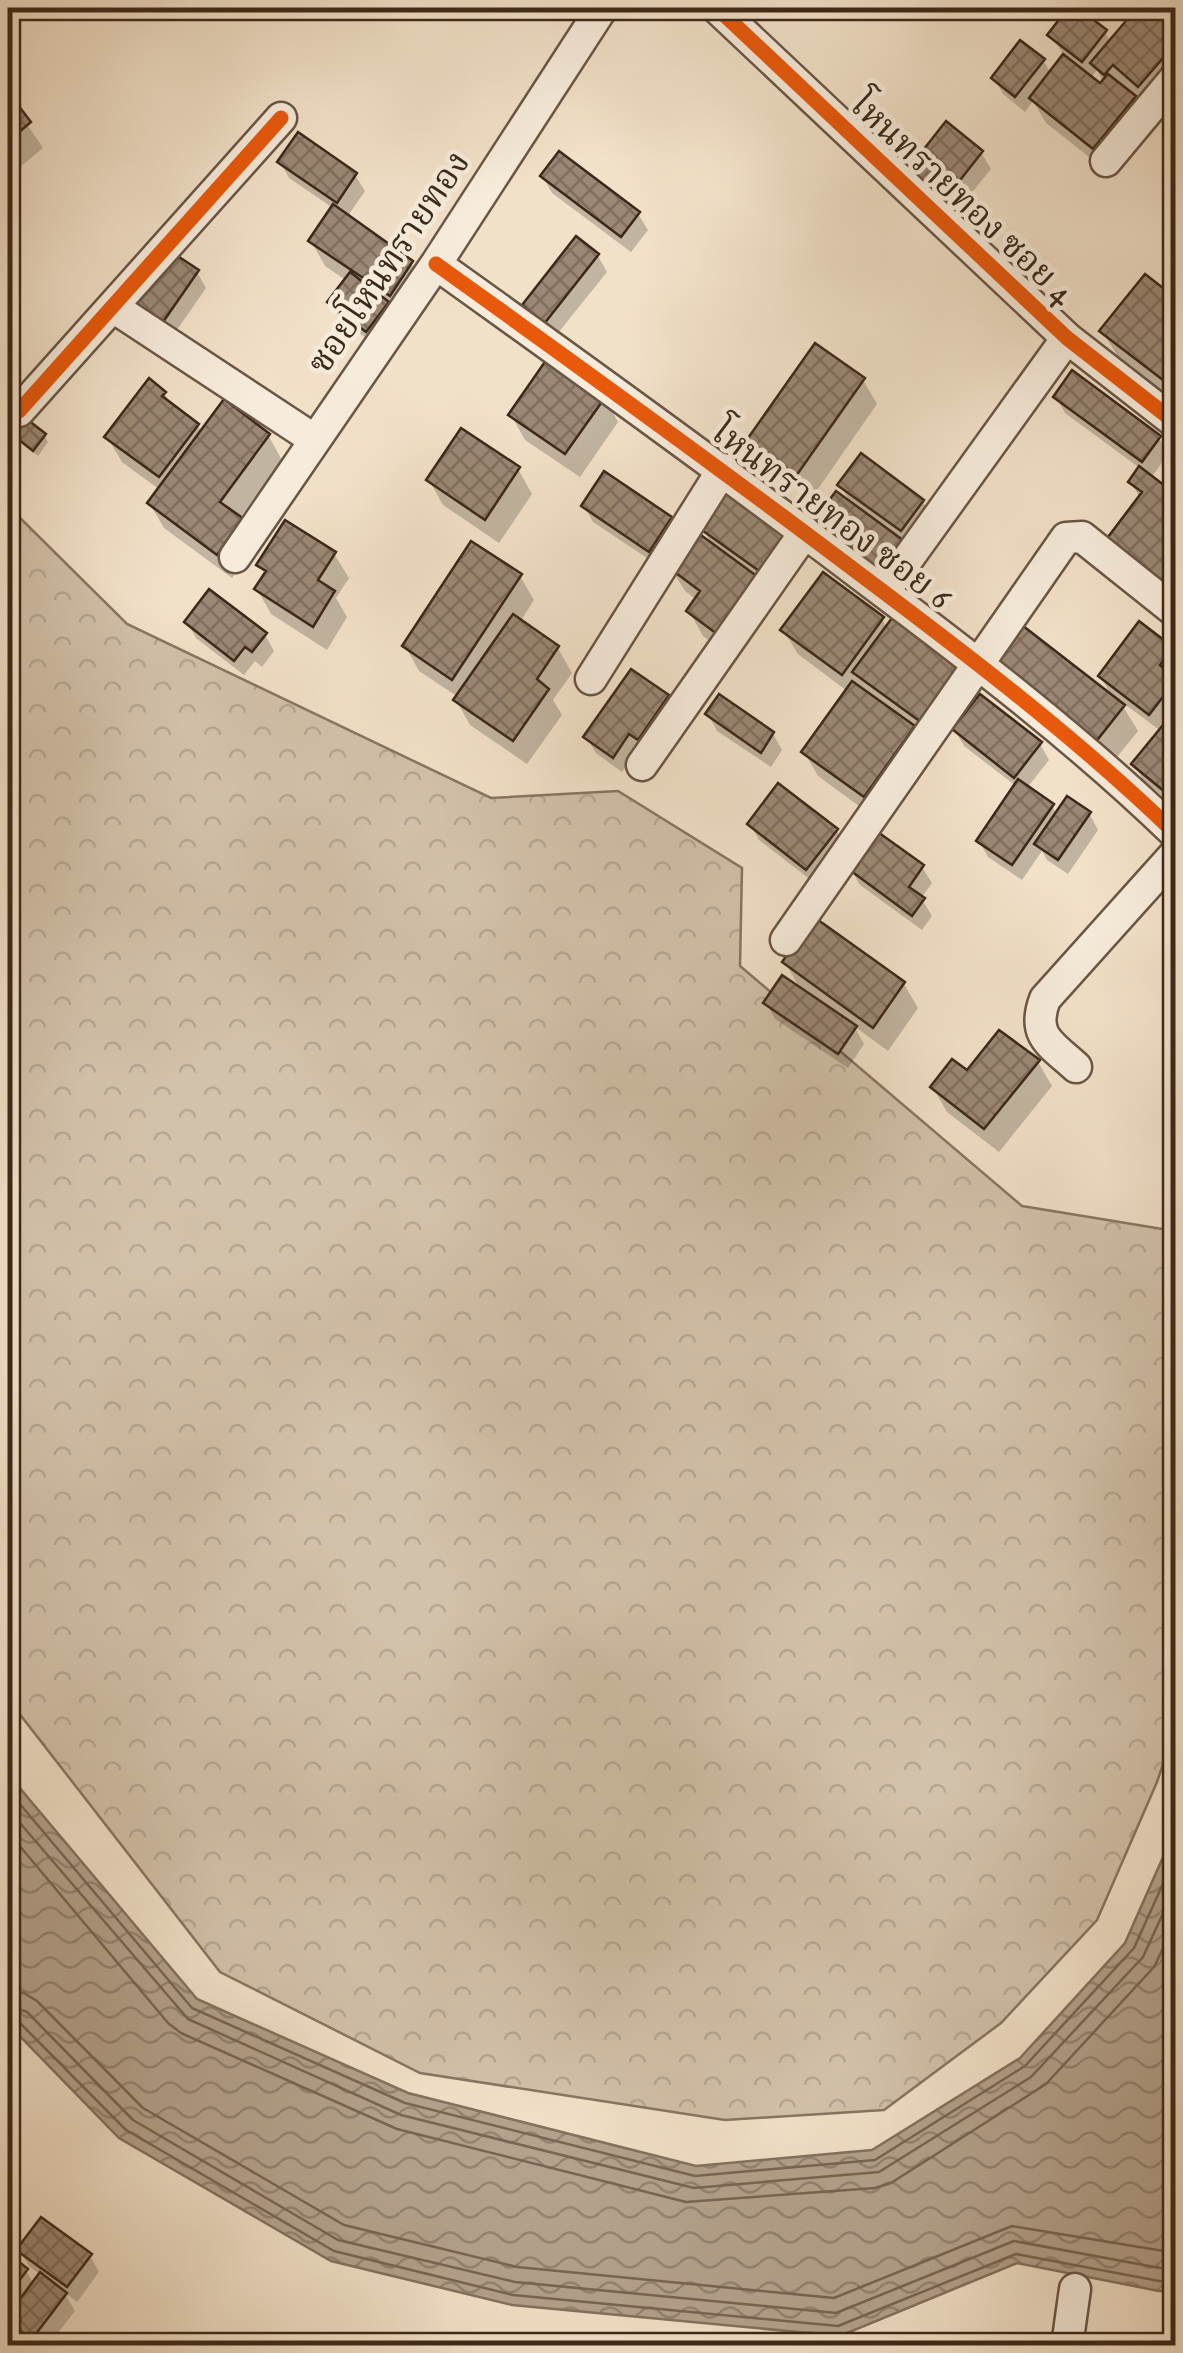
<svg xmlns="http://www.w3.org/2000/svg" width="1183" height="2353" viewBox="0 0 1183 2353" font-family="'IM FELL English','Noto Serif Thai',serif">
  <defs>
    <pattern id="forest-crowns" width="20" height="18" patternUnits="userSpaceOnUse" patternTransform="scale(2.5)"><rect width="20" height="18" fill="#d3c2ab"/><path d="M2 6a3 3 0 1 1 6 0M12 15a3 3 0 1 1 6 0" fill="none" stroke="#b6a793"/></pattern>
    <pattern id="water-waves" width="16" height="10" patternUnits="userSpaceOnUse" patternTransform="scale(2.5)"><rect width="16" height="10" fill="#b4a28d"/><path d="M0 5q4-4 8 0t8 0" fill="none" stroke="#948472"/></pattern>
    <pattern id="building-cross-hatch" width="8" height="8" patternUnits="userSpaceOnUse" patternTransform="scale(2.5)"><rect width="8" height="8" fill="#9b8875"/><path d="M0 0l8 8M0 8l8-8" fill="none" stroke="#806f5f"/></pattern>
  </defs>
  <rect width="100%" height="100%" fill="#f2e1c9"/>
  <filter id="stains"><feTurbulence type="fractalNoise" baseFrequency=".002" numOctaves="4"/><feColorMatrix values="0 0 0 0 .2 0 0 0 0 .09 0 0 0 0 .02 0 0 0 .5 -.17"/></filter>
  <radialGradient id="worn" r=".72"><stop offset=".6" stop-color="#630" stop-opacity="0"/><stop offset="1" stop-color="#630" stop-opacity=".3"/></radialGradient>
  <path fill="url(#forest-crowns)" stroke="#887562" stroke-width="2.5" d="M8,506L127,624L491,798L618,791L742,868L740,966L1022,1206L1175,1231L1176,1725L1157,1782L1097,1920L1001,2023L884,2110L725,2120L420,2073L220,1972L8,1699Z"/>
  <path fill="url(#water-waves)" stroke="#84715f" stroke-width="2.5" d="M8,1774L197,1999L408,2093L696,2166L872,2150L1020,2058L1125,1943L1175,1830V2291H1159L1017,2263L840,2336L512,2305L331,2261L119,2138L8,2024Z"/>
  <path fill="#0003" fill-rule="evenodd" d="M1071,8L1105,32L1111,42L1140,8H1166L1176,16V83L1153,110L1130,91L1148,122L1108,172L1046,123L1033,101L1025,112L1003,94L994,78L1043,60L1051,74L1065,56L1050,35ZM1097,70L1104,83L1101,87L1090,79Z
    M8,96L43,148L8,177Z
    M981,152L991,169L952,217L917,190Z
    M280,162L355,175L365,191L347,217L411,263L425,287L376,346L340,318L330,302L347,281L325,266L311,241L333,208L289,178Z
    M543,177L638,214L648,230L631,252L552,193Z
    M598,256L607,272L554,338L534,322L525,306Z
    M197,272L206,288L172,337L147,319L138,303Z
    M1176,301V402L1117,355L1102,331Z
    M863,380L877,404L811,499L764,466L749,441Z
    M164,393L172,406L197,425L202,433L268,435L282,460L239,519L256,546L232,578L164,528L150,504L160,490L122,462L107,437Z
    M604,397L618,422L580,477L525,440L511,415Z
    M1056,397L1159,438L1168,454L1151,478L1170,492L1173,487L1170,481L1176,473V615L1140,498L1131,482L1141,469L1065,413Z
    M9,430L44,435L48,442L38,456L13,437Z
    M518,469L532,494L499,543L443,505L429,480Z
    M840,485L923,502L932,518L911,546L902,539L915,561L853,507Z
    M584,506L670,519L680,535L659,566L593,522Z
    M702,528L787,538L732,657L703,636L689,611L697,600L685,591L670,567L713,546Z
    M334,554L349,578L336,598L347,617L327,650L271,614L257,589L266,576L259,565Z
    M520,576L534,600L520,622L558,648L572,673L553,700L562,715L527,764L470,725L456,700L458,697L419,671L405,646Z
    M882,619L887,628L963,673L978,699L1040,744L1049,760L1027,788L1052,806L1057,815L1089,813L1098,830L1068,874L1047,860L1042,851L1022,880L988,857L979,841L1016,786L964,746L954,729L940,748L913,729L927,752L878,820L818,776L804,752L847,691L798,654L783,630Z
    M187,622L265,635L274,651L262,667L255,661L244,675L196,638Z
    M1172,649L1176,656V672L1172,677L1176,680V708L1161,727L1176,739V807L1143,780L1134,764L1161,731L1119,700L1138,731L1109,767L1005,686L1113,699L1101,677Z
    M667,697L676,713L639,748L622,772L596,753L586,737Z
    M708,714L773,734L782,750L771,767L717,731Z
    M750,824L836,830L846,846L816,884L759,840Z
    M922,867L932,883L921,898L932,916L922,930L860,885L850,868Z
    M785,962L904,984L918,1008L888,1051L854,1026L864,1044L848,1068L775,1019L766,1003L802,992Z
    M1038,1062L1052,1086L999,1152L947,1112L933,1088Z
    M19,2250L90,2256L99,2272L77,2302L64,2292L75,2311L48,2346H23L8,2327V2256L26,2271L34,2284L41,2275L29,2266Z"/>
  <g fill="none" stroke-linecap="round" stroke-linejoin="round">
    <path stroke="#786553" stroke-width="2.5" d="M8,1790L192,2008L405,2103L695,2176L875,2160L1025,2066L1134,1948L1176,1855
      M8,1809L188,2019L401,2115L694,2188L879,2172L1031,2077L1143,1957L1176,1885
      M8,1832L168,2023L181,2033L397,2129L686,2202L875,2188L891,2183L1046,2084L1154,1967L1176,1922
      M8,1990L24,1993L37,2001L143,2108L344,2225L517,2267L834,2298L1012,2226L1176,2253
      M8,2005L27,2012L133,2120L338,2240L515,2282L836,2313L1014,2241L1160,2268H1176
      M8,2018L18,2021L126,2130L334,2251L513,2295L838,2326L1016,2254L1159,2281H1176"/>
  </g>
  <path fill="url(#building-cross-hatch)" stroke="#3c2819" stroke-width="2.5" d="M1068,8H1078L1107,30L1082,62L1047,35Z
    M1137,8H1170L1176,13V43L1138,87L1113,65L1104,75L1090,63Z
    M1020,40L1045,59L1015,97L991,78Z
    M1063,54L1100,83L1108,74L1136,96L1093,149L1029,98Z
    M8,92L31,122L8,141Z
    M946,121L983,151L942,203L905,173Z
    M298,132L357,173L337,203L277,162Z
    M559,151L640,212L621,237L540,176Z
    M333,204L413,261L390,296L308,241Z
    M576,236L599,254L544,324L522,305Z
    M170,251L199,270L163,322L135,303Z
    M350,272L389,302L366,332L327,302Z
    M1145,274L1176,298V390L1099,331Z
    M815,343L865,378L796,476L746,441Z
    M549,356L606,396L565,454L508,415Z
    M1072,370L1161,436L1142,462L1053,397Z
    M149,378L166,392L162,396L199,424L159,477L104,437Z
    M224,399L270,434L220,502L244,519L217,555L147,503Z
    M19,413L46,434L33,451L8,431Z
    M461,428L520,467L485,520L426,480Z
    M861,453L924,500L901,531L837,485Z
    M1139,466L1169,489L1172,485L1167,481L1176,469V599L1102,545L1142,492L1128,482Z
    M604,471L672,517L649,552L581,506Z
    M727,490L789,536L762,573L699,528Z
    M836,491L907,543L881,579L809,527Z
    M285,520L336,552L318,580L335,591L313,627L254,589L266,571L256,565Z
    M694,530L758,577L717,634L686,611L700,591L668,567Z
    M471,541L522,574L452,680L402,646Z
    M823,572L884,617L842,675L780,630Z
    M209,589L267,633L252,652L245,647L234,661L184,622Z
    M513,614L559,646L537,679L549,689L513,741L453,700Z
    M892,618L965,671L925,725L852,672Z
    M1139,621L1173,647L1160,665L1176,680L1149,715L1098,676Z
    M1018,622L1125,705L1094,744L987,661Z
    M631,669L669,695L638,740L629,734L613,758L583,737Z
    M852,681L915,726L864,797L801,752Z
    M719,694L774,732L761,753L705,714Z
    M980,694L1042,742L1014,778L952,729Z
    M1163,725L1176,736V801L1131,764Z
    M1018,779L1054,804L1012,865L976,841Z
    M778,783L838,829L806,870L747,824Z
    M1067,796L1091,812L1058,860L1034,844Z
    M875,830L924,865L909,887L925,898L912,916L847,868Z
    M814,917L905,982L873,1028L782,962Z
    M782,975L857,1026L838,1054L763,1003Z
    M999,1030L1040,1060L984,1129L930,1087L952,1059L967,1070Z
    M41,2217L92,2254L67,2287L16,2250Z
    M8,2253L28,2269L8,2295Z
    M40,2272L67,2293L29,2343L8,2327V2315Z"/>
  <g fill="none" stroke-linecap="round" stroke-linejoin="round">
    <defs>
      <path id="street" d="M717,8L1067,338L1176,423
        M1106,161L1176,77
        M436,264C580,367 724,471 865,578C973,659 1079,740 1176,834
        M113,307L315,440
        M19,411L281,118
        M235,557L436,264L602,8
        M884,592L1067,338
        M591,679L723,469
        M642,765L805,532
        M786,940L1066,538L1082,537L1176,612
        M1076,1067C1051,1044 1031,1036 1045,999L1176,853
        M8,2340L14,2346
        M1067,2346L1075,2289"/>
    </defs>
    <use href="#street" stroke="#6a5645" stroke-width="35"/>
    <use href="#street" stroke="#f7ecdc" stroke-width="30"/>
    <defs>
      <path id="cycleway" d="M717,8L1067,338L1176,423
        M436,264C580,367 724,471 865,578C973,659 1079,740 1176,834
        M19,411L281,118"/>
    </defs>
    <use href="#cycleway" stroke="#f7ecdc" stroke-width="21"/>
    <use href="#cycleway" stroke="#e8590c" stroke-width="15"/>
  </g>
  <g text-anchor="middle" stroke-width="9" stroke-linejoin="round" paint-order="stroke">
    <g font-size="35" fill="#3c2819" stroke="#f7ecdc">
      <text transform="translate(963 198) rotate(43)" y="12">โหนทรายทอง ซอย 4</text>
      <text transform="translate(388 262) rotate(-56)" y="12">ซอยโหนทรายทอง</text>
      <text transform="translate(832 514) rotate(37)" y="12">โหนทรายทอง ซอย 6</text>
    </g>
  </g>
  <rect width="1183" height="2353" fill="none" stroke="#f2e1c9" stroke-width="40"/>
  <rect x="10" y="10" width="1163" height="2333" fill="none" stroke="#3c2819" stroke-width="5"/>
  <rect x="20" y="20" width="1143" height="2313" fill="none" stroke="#3c2819" stroke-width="2.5"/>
  <rect width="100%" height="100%" filter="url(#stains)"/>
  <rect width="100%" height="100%" fill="url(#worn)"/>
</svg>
